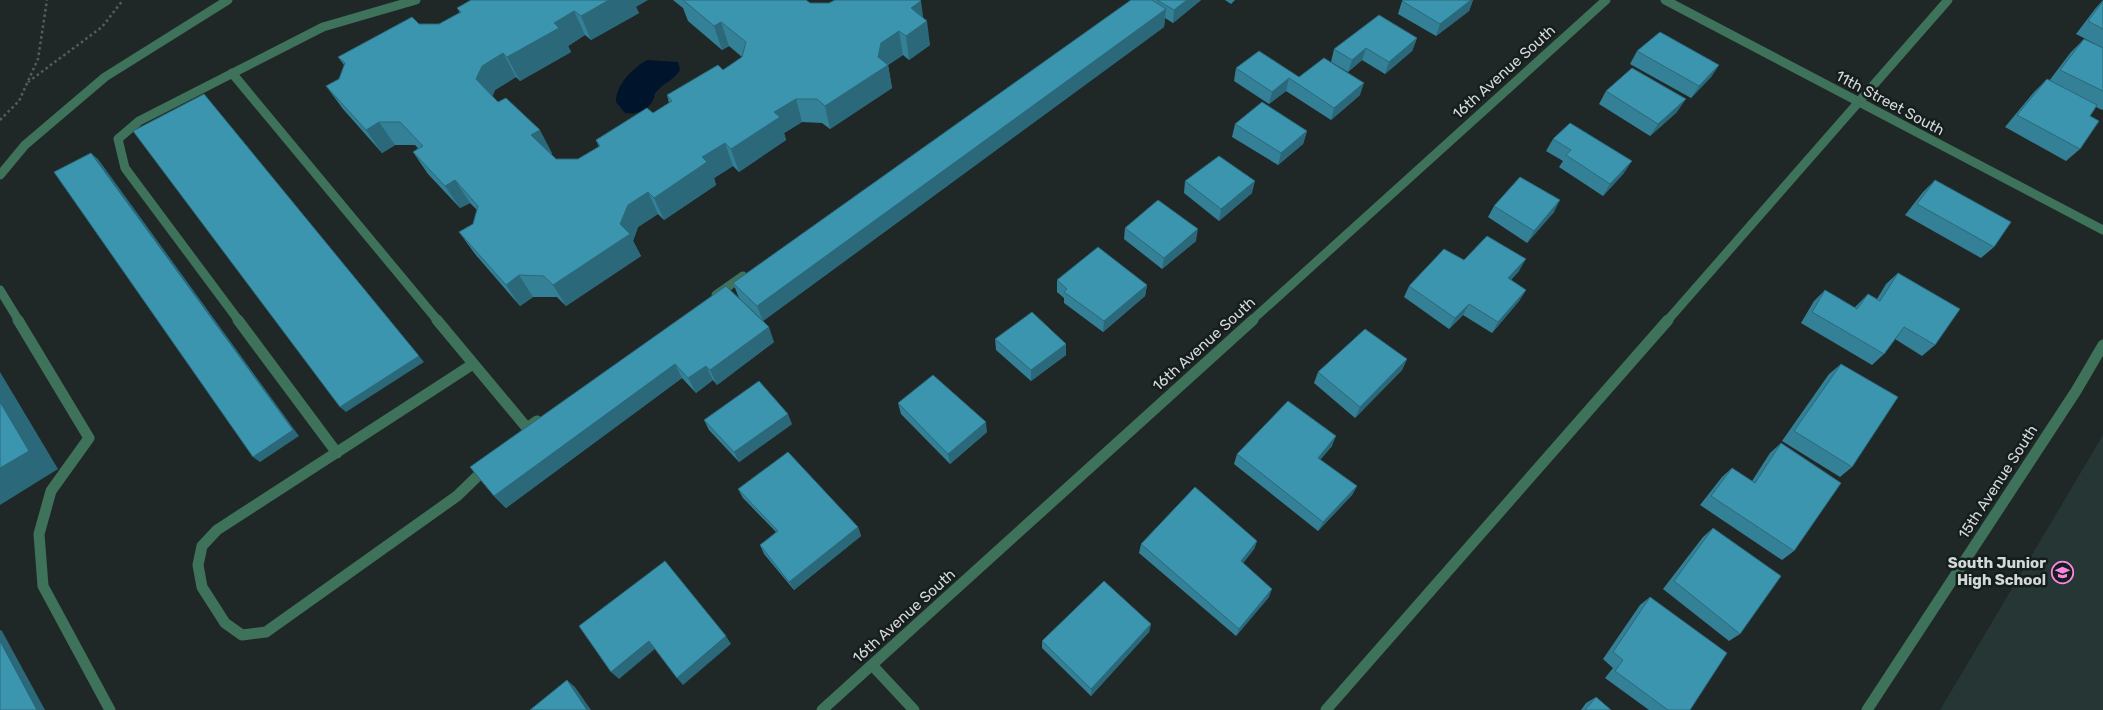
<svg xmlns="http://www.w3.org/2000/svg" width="2103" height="710" viewBox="0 0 2103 710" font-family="Rubik,sans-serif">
  <rect width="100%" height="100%" fill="#1f2827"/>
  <path fill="#253635" d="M2103,435V710H1940Z"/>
  <path fill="#00152b" d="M647,60L678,62L680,70C674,80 665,82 657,91C654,94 655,94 654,98C649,110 638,115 625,113L616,102C616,84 633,68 647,60Z"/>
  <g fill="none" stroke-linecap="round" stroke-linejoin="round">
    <path stroke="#565e5d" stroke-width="2.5" stroke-dasharray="2.5 3" stroke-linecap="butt" d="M28,82L102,27L123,0
      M0,120L19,101L38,59L47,0"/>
    <path stroke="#3f725a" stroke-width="9" d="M232,73L438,321
      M0,175L25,145L105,77L228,0
      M0,290L19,321
      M716,295L743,276
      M239,321L125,168L118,139L139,121L323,27L416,0
      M1667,321L1948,0"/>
    <path stroke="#3f725a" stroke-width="11" d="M18,320L89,438L51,491L39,534L43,586L110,710
      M238,320L337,453
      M437,320L527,428L537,421
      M473,364L217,530L202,546L198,565L202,587L225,623L242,635L266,632L457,496L487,467
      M1326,710L1668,320"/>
    <path stroke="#3f725a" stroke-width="9" d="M1665,0L2103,230
      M1251,321L1606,0"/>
    <path stroke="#3f725a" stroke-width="11" d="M872,665L914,710
      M822,710L1253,320
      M1867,710L2076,391L2103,345"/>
  </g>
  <path fill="#348096" d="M673,0H806L810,3L923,18L930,45L909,60L903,55L888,65L892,88L830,129L822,123L802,122L784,133L786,140L739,172L733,166L714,178L716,185L664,220L658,214L638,227L633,241L641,256L566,306L557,297H533L520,306L475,254L459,232L473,224L477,210L470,203L460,208L428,174L413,152L418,148L415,145H395L382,153L343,109L326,86L339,79L344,65L338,57L419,24H439L460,13L457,8L636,7L639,13L591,40L585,35L568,46L571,52L520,81L516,77L495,90L492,96L552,153L551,154L556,159H578L599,147L596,140L653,113L669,103L667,95L723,70L742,57L729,46L722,50L688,21L683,8Z
    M1131,0H1201L1173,23L1165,18L1164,27L763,321L739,298L733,283Z
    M1225,0H1235L1231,4Z
    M1403,0H1473L1469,11L1436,36L1398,14L1402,1Z
    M2103,0V48L2076,34L2095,9Z
    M1417,38L1412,51L1385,74L1362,60L1348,72L1331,62L1334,49Z
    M2084,39L2103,48V109L2102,110L2096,107L2090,116L2080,149L2066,161L2005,127L2034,92L2047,79L2049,81L2071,52Z
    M1637,51L1719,65L1711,77L1691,98L1630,64Z
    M1236,68L1299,77L1360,95L1331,120L1286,91L1269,104L1234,81Z
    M1606,91L1677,112L1650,136L1599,104Z
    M1235,124L1307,131L1303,144L1278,165L1232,137Z
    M1553,139L1624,173L1603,196L1559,167L1563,161L1546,151Z
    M1935,180L1994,247L1981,258L1905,215L1923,192Z
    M1185,181L1252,193L1219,221L1184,193Z
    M1494,206L1554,212L1527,243L1488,217Z
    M1125,228L1196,241L1162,269L1124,239Z
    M1464,260L1519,271L1511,280L1526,290L1519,301L1492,333L1463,315L1449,329L1404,297L1409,286Z
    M1898,273L1935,345L1922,356L1895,339L1884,354L1872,365L1801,323L1814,301L1825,290L1854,308L1868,294L1877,299L1886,284Z
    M1057,280L1147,285L1145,296L1103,332L1064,303V298L1057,292Z
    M726,286L774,342L717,385L713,380L696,393L682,378L506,508L494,496Z
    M995,339L1066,344V355L1031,381L996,350Z
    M1407,359L1402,370L1355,418L1314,383L1318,372Z
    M1841,364L1852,467L1840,477L1782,441L1829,374Z
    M898,403L987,432L950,464L901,414Z
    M704,420L792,424L739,462L709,430Z
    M1781,443L1794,551L1782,560L1700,505L1722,477L1732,468L1752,481L1770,453Z
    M1332,446L1320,460L1357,486L1352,495L1318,531L1234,464L1237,454Z
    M738,489L858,527L861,536L794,590L764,554L760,545L776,532L743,498Z
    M1713,528L1740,634L1729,641L1663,589L1703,537Z
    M1257,541L1254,549L1243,563L1269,597L1236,636L1139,553L1141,544Z
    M1650,597L1690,710H1649L1605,678L1613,668L1603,659L1640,605Z
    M1151,624L1149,632L1091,696L1042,648V641Z
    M1596,697L1611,710H1581L1586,703Z"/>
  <path fill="#2a687a" d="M609,0H648L636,7L639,13L591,40L581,16Z
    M1187,0H1201L1173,23L1174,10Z
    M1471,0H1473L1469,11L1436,36L1440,24Z
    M921,1L924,23L927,21L930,45L909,60L906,36L911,8Z
    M1166,9L1164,27L763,321L757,306Z
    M574,11L585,35L568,46L571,52L520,81L507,57L554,23Z
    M721,22L729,46L722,50L714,26Z
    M899,31L903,55L885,66L888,65L892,88L830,129L825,106L878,57L881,43Z
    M1417,38L1412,51L1385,74L1389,62Z
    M1366,48L1362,60L1348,72L1352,60Z
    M503,53L516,77L495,90L490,103L476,79L482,66Z
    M1719,65L1711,77L1691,98L1699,86Z
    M1289,78L1286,91L1269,104L1272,92Z
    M1364,83L1360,95L1331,120L1334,108Z
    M204,94L424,362L346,412L340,407Z
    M796,99L802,122L784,133L786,140L739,172L731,149L774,112Z
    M1686,99L1677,112L1650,136L1658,124Z
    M379,122L395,145L382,153L366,130Z
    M540,130L552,153L544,158L531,135Z
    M1307,131L1303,144L1278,165L1281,153Z
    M725,143L733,166L714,178L716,185L664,220L654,198L702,157Z
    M91,153L98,159L299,436L260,462L253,457Z
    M1632,161L1624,173L1603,196L1610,184Z
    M455,180L470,203L460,208L445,186Z
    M1255,181L1252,193L1219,221L1221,209Z
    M648,192L658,214L638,227L633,241L641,256L566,306L553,285L620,224L628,205Z
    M1560,200L1554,212L1527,243L1534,231Z
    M1198,229L1196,241L1162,269L1164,258Z
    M1526,259L1519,271L1502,289L1508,278Z
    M519,275L533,297L520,306L506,285Z
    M1147,285L1145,296L1103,332L1104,321Z
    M1526,290L1519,301L1492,333L1498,322Z
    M1469,304L1463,315L1449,329L1455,318Z
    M769,327L774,342L717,385L710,370Z
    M1066,344V355L1031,381V370Z
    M1407,359L1402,370L1355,418L1360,407Z
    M675,364L682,378L506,508L494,496Z
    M706,366L713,380L696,393L688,378Z
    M0,372L58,469L0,505Z
    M788,414L792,424L739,462L734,452Z
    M986,422L987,432L950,464L948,454Z
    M1336,436L1332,446L1314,467L1318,458Z
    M1357,486L1352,495L1318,531L1323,522Z
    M858,527L861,536L794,590L789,582Z
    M1257,541L1254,549L1238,570L1241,561Z
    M1272,589L1269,597L1236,636L1239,629Z
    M1151,624L1149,632L1091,696V689Z
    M0,630L2,631L45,710H37L0,641Z
    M726,636L731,644L683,685L677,678Z
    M649,641L656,648L619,679L611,672Z
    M567,680L575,687L591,710H587Z"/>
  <path fill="#3c95ae" stroke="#2a687a" d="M471,0H609L581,16L574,11L554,23L559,28L507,57L503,53L482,66L476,79L498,102L506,98L540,130L531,135L556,159H578L600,146L596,140L647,108L653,113L672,101L667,95L718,65L723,70L742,57L746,42L721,22L714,26L683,0H806L810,3H829L835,0H920L921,1L911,8L927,21L906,36L899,31L881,43L878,57L888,65L825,106L817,99H796L774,112L780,117L731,149L725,143L702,157L707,162L654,198L648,192L628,205L620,224L630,234L553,285L544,276L519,275L506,285L459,232L473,224L478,206L455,180L445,186L413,152L423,146L400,122H379L366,130L326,86L339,79L345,63L338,57L412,17L419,24H439L461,12L457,8Z
    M1131,0H1152L1166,9L757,306L733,283Z
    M1157,0H1187L1174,10Z
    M1403,0H1471L1440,24L1402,1Z
    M2103,1V29L2088,21Z
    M1379,15L1417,38L1389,62L1366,48L1352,60L1334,49Z
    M1660,32L1719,65L1699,86L1637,51Z
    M2084,39L2103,48V91L2060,70Z
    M1259,51L1299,77L1324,58L1364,83L1334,108L1289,78L1272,92L1236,68Z
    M1632,68L1686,99L1658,124L1606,91Z
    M2047,79L2097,105L2090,116L2099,121L2080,149L2017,115Z
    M204,94L419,356L340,407L133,131Z
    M1262,102L1307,131L1281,153L1235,124Z
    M1570,123L1632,161L1610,184L1566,155L1571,150L1553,139Z
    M91,153L293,430L253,457L54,172Z
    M1219,156L1255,181L1221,209L1185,181Z
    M1520,177L1560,200L1534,231L1494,206Z
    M1935,180L2011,222L1994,247L1917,204Z
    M1158,200L1198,229L1164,258L1125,228Z
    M1487,236L1526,259L1508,278L1526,290L1498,322L1469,304L1455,318L1409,286L1444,249L1464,260Z
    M1098,247L1147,285L1104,321L1064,292L1067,289L1057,280Z
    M1898,273L1960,309L1935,345L1904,327L1884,354L1812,312L1825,290L1857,309L1868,294L1880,301Z
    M726,286L769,327L710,370L706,366L688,378L675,364L494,496L470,467Z
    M1032,312L1066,344L1031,370L995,339Z
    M1365,329L1407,359L1360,407L1318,372Z
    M1841,364L1898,397L1852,467L1794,431Z
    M933,375L986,422L948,454L898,403Z
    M759,381L788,414L734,452L704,420Z
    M1288,401L1336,436L1318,458L1357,486L1323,522L1237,454Z
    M0,402L29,451L0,468Z
    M1781,443L1841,483L1794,551L1711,496L1732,468L1755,483Z
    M788,452L858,527L789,582L760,545L778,531L738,489Z
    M1195,487L1257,541L1241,561L1272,589L1239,629L1141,544Z
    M1713,528L1781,576L1740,634L1674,581Z
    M665,561L726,636L677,678L649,641L611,672L579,626Z
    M1104,581L1151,624L1091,689L1042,641Z
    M1650,597L1727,653L1690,710H1668L1615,671L1623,660L1613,652Z
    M0,641L37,710H0Z
    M567,680L587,710H530Z
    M1596,697L1611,710H1585Z"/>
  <defs>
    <symbol id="school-ring" viewBox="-11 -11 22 22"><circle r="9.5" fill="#161e1d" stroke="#fc86e4" stroke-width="1.5"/><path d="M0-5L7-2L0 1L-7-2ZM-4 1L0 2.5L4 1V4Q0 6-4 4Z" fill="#fc86e4"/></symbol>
  </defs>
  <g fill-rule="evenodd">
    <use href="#school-ring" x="2050" y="560" width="25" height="25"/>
  </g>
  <g text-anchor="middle" stroke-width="5" stroke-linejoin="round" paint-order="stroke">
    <g font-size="15" fill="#d3d8d8" stroke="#161e1d">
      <text transform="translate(1504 72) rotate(-42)" y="5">16th Avenue South</text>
      <text transform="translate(1890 103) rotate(28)" y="5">11th Street South</text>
      <text transform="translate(1204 344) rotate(-42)" y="5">16th Avenue South</text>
      <text transform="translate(1998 482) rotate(-57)" y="5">15th Avenue South</text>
      <text transform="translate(904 616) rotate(-42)" y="5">16th Avenue South</text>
    </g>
    <g font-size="15" font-weight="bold" fill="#d3d8d8" stroke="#161e1d" text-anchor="end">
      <text x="2046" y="568">South Junior<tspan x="2046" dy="17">High School</tspan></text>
    </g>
  </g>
</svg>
